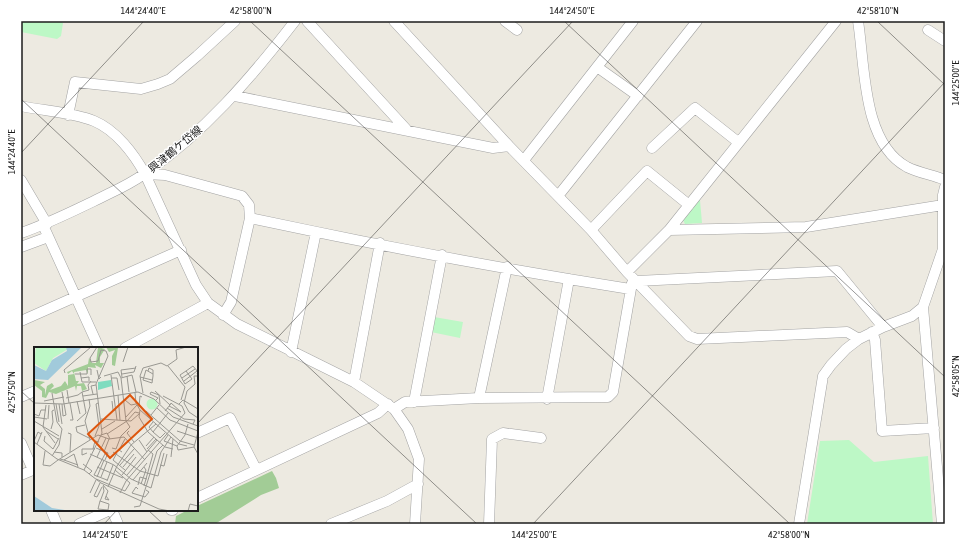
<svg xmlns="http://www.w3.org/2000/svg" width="966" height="545" viewBox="0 0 966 545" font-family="'Asap Condensed','Noto Sans JP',sans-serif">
  <rect width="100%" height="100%" fill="#edeae1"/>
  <path fill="#a2cc96" d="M272,471L276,478L279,488L261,495L215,524H175L176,516L188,510H197V506Z"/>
  <path fill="#bdf8c6" d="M21,21H60L63,23L61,36L57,39L21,32Z
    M697,199L700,200L702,223L685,224L682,218Z
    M434,317L463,322L460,338L431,332Z
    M849,440L874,462L928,456L933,524H807L820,441Z"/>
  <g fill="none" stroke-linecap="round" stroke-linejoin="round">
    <defs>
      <path id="minor" d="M307,21L406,129
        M394,21L509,146L591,230L627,272L689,336L697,339L847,332L859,339
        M505,21L517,30
        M858,21C865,65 862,143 907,167C919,173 933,175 945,180
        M928,30L945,41
        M597,67L638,96
        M235,96L493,148L509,146
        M21,106C44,111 72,112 94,121C116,130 134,154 145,174L196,285L208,303L237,324L354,382L394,409L408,429L419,459L415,524
        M68,115L75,82L141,89L158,84L170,79L197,56L235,21
        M652,148L695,108L738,142
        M524,160L633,21
        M145,174L165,175L242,196L249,205L250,218L231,302L223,315
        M21,180L47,224
        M558,196L697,21
        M250,218C375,245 503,269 630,289
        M43,225L99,348
        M591,230L647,171L689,205
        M669,230L806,227L943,205
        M21,233C47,224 71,212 96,200C112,192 129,185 144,174C204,133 251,78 295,21
        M21,247L48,237
        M627,272L669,230L836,21
        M637,281L837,271L883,327
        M923,307L942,524
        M21,321L181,250
        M872,332L875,340L882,431L934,428
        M125,348L208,303
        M291,352L316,232
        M354,382L380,243
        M21,397L35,391
        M479,398L507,267
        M547,399L569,279
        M414,402L442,255
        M394,409L405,402L479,398L608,397L613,392L632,283
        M197,433L230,418L256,469
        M21,443L33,470L21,475
        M197,498L378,413L388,404
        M51,510L57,524
        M112,510L118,524
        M171,510H173
        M79,524L110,510
        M331,524L387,501L418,484
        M489,524L492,439L503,433L541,438
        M799,524L823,376L831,365L846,349L859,339L883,327L912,316L923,307L943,249V195L945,187"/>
    </defs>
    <use href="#minor" stroke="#a3a3a3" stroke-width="11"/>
    <use href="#minor" stroke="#fff" stroke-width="10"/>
  </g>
  <path fill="none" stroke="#1c1c1c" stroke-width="1" stroke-opacity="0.45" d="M250,21L790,524M564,21L945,377M877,21L945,85M21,99L477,524M21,153L144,21M21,391L35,404M197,424L573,21M148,510L163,524M104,524L117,510M533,524L945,82"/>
  <g text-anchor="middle" stroke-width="3" stroke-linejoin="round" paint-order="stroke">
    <g font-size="11" fill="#1c1c1c" stroke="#fff">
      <text transform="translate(175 149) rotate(-40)" y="4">興津鶴ケ岱線</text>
    </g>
  </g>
  <g transform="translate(34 347)">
    <rect width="164" height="164" fill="#edeae1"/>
    <path d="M64,0L71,2L66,10V16H70L67,21L61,18L62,21L54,20V27L52,23L40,25L42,34H45L43,37L50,36L53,42L48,44L47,39H43L42,44L41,39L22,47L15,45L12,51L8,50V44L0,38V33L11,35L6,38L11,42V48L13,39L18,36L20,39L16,43L27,39L31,34L34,39V28L40,27L38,24L34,27L33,25L54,17L55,11L58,16H62ZM72,0L84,1L81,19L78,18V9L81,3L75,5Z" fill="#a2cc96"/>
    <path d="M2,0H32L34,2L19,11L12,24L0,16ZM112.5 57a5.5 5.5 0 1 1 11 0a5.5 5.5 0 1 1-11 0Z" fill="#bdf8c6"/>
    <path d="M77,33L78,39L64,43V35Z" fill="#7fdcbf"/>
    <path d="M32,0H48L14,33L0,32V18L12,24L18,13L33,4ZM0,149L18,161L37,164H0Z" fill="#a1cadb"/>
    <path fill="none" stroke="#999892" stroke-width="1" d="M89,15L94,0M134,19L151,40L147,53M63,23L65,32L67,30M114,24L115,21L119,23V29L118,36L109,33L112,23L119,27M152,24L158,32L151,37L146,28L152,24L159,19L164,25L163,27M46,25L48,35H62M31,26L30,23L57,0M41,27H53V22H57V28M88,27L100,25L102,19M77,28L83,73M98,28L102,45M70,29L84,25L87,31M93,29L95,45M164,29H160L161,37L153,44L150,56L155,65L164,71M88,30L87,23L102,21M106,30L118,33M47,31L55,30V34M78,31H83L85,43M148,31L161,22M150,34L163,24M33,43L35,56M121,44L136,58M101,46L102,56L106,63L105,70L114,85L131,100L139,102M109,46L106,29L109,21L127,16L133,19L143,12L142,3L152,0M59,47L57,39L62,38M84,48L86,73M49,49L63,47M32,51L44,48L48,45M55,52L56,59L51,74L56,93M91,53L97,58L102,57M122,53L124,51L116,47L117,45L125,48L126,57M10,54L30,50M43,54L46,67M78,54L79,63H82M0,56L29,57L104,45L120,52L139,70L164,79M22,57L25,75M25,57L28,77M28,57L29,69L32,68L28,45M145,57L149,53L164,62M12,58L9,80L21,96M105,60L106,49L108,50M123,61L136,73L164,84M133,61L150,72L161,73L159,77M106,63L145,97L153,99M112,64L146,94L160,98M131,64L136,58L137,56L147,65L135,59M0,67L5,69L7,63H12M117,68L125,58M0,70L13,72M92,70L103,58M14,72L15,58M67,72L97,74L105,67M36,73H39L36,56M0,74L25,89M43,74L52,66L48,45L55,43L54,38L57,34M92,74L87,31L98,28M93,74L101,65L105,66M119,75L115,80L119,85L126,91L131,86M51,78L42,80L43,85L55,91M17,82L19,75L18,64L20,63M68,82L81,74M12,84L24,92M95,84L93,86L100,95M143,84L164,91M119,85L134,66M164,85L160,100L164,107M34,86L37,87L36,105M73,87L93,74M67,88L73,86L76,92M134,88L130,94L143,99L151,88L154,77M11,89L10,94L19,102M61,89L65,79L62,57L64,56M87,89L96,80L92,74M105,93L113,105M0,94L4,85L7,87M0,95L23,112L50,123L67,136L125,162L136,164M3,97L8,85M112,99L120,90M143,99L144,103L160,100M62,101L74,106L71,113M78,101L82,102L87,89M19,102L25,91M59,102L61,94L65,95M113,102L122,92M11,104L9,118L16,119L24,113M20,105L28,106V110M70,105L75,92M72,105L60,128L73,133M79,105L106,124L124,129L130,106M88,105L85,103L91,92M53,106L48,108V102H61M83,106L79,113L91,123M56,107L80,118L97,132L117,141L127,105L137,90M18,109L25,98L28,82L23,75L18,46M63,110L72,91M137,110L139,92M26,112L30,113L40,107L44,120M24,113L64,88L75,92L90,90L111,113M30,113L44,118M49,117L58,124L55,127M86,118L100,102M126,118L130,119L133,107M63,120L89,131M89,120L100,107M50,123L68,86L62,37L74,9L72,4L67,3L64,14L57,15L56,11L63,0M88,128L102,110M93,128L123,93M63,130L70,113M67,130L73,115M62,132L91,144L96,136L81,123M99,133L113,116M73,134L79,118M107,137L112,123L110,120M69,138L74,144L71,152L75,153L72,149M104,138L106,130L113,132M110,139L119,107L114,103M74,140L83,119L97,98L122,77M104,142L102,140L98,146L111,150L115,145L112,143M56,146L62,133M86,146L92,134L151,66L148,59L129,49M60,149L63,150L68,140M60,149L66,136M66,154L75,157L74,163L64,162L66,154L67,152L70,144L69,139M100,160L106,159L123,104L129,98M154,164L156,157L164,159"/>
    <path fill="#de560d" fill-opacity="0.15" stroke="#de560d" stroke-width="2" d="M96,48L118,72L76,111L54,87Z"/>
    <rect width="164" height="164" fill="none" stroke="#1c1c1c" stroke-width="2"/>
  </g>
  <rect width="966" height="545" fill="none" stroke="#ffffff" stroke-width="44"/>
  <rect x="22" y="22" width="922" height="501" fill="none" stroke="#1c1c1c" stroke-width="1.5"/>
  <g font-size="10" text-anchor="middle" fill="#1c1c1c">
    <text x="143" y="14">144°24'40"E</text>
    <text x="251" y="14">42°58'00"N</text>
    <text x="572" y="14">144°24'50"E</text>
    <text x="878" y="14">42°58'10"N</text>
    <text transform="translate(955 83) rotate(-90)" y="4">144°25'00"E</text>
    <text transform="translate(11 152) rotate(-90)" y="4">144°24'40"E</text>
    <text transform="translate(955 376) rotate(-90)" y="4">42°58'05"N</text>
    <text transform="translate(11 392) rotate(-90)" y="4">42°57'50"N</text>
    <text x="105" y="538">144°24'50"E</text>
    <text x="534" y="538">144°25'00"E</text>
    <text x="789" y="538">42°58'00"N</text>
  </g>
</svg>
